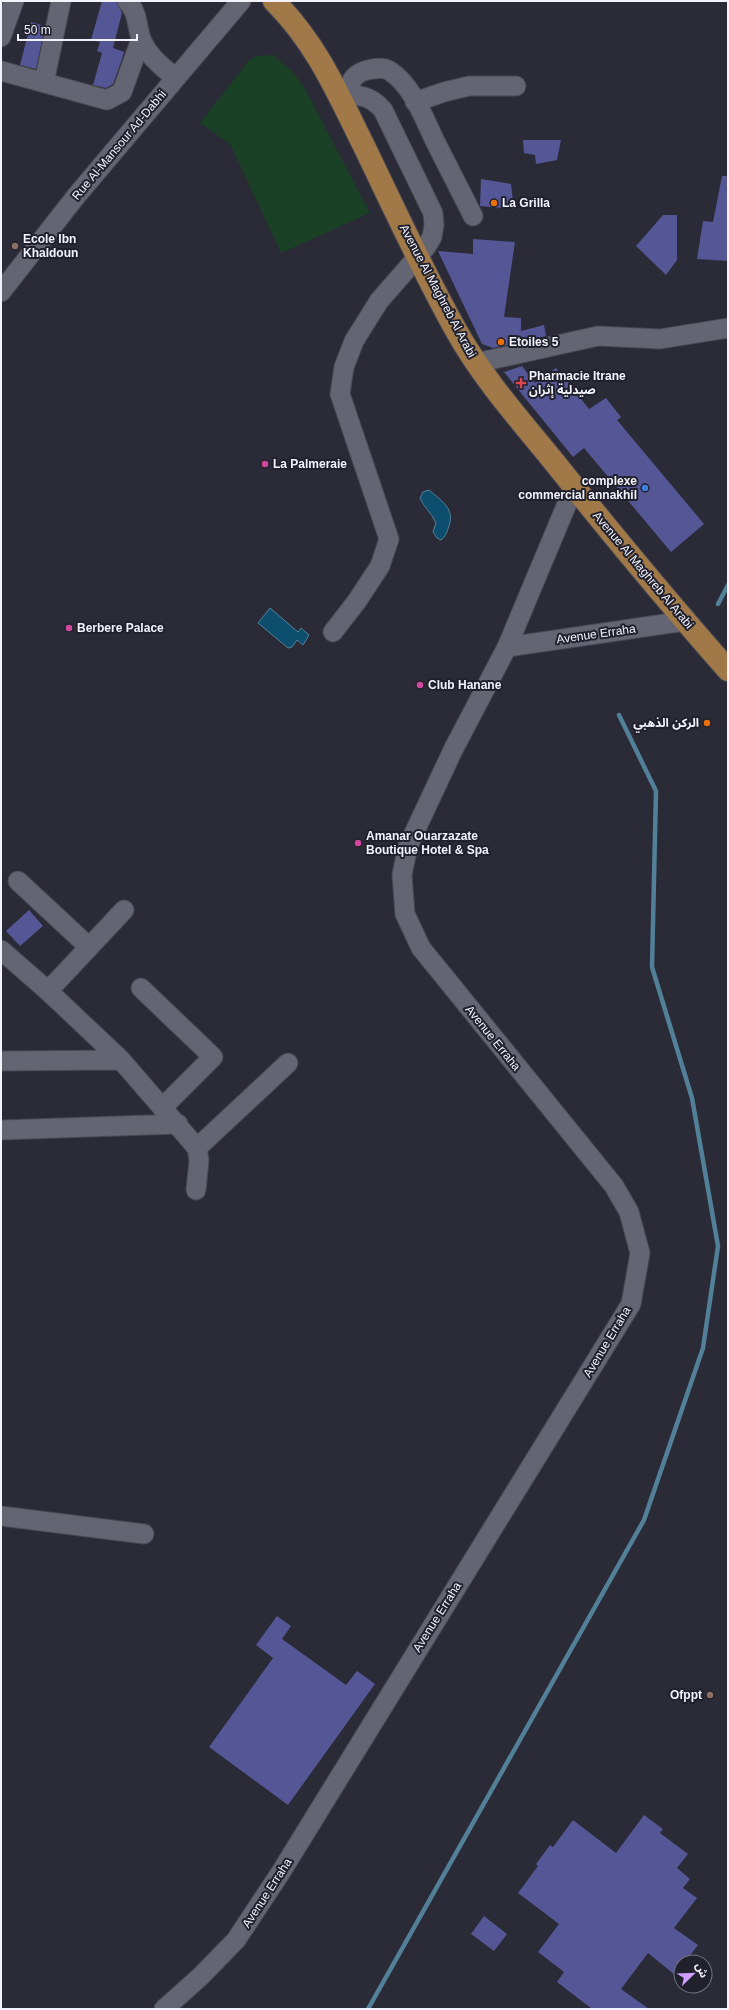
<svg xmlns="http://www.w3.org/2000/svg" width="729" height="2010" viewBox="0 0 729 2010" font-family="Arial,'Noto Sans Arabic',sans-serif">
  <rect width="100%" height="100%" fill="#2a2b37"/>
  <path fill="#1a4025" d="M273,55L294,73L305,89L370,213L281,253L230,144L200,123L250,59L257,56Z"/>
  <path fill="#0d4e6e" stroke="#528098" d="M429,490C442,501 455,509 449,526C447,532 446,536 441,540L437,538L433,532L436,523C432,513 424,508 420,498L423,492Z
    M270,608L298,632L301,628L309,635L303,645L297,640L292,647L288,648L258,623Z"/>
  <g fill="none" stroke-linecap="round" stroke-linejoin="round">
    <path stroke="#528098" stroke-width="4.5" d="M718,604L728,585
      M368,2009L644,1520L703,1348L718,1246L692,1098L652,967L656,791L619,715"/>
  </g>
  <path fill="#555696" d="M102,1H116L122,13L113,48L124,52L122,59L113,84L106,88L93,85L102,53L97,51L100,42L91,40Z
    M31,22L45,26L36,69L20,65Z
    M523,140H561L557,160L536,164L535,155L524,153Z
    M722,176H728V261L697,259L703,221L713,222Z
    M481,179L511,184L514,209L480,206Z
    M663,215H677V260L666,275L636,246Z
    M473,239L515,242L504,317L521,318V331L544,325L546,336L493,348L482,344L438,251L473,254Z
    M522,366L535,383L556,368L589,409L606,398L621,417L617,420L704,524L671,552L584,448L573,457L504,372Z
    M29,910L43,926L20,946L6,931Z
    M277,1616L291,1626L282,1639L346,1685L357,1671L375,1684L288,1805L209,1747L273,1658L256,1645Z
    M644,1815L663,1829L660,1833L688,1854L677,1868L690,1879L683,1888L697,1898L674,1928L698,1945L685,1962H681V1967L675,1975L648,1953L621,1989L649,2009H592L557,1982L564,1972L538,1952L559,1924L518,1893L538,1866L536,1864L550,1845L553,1847L573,1820L616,1853Z
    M484,1916L507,1934L494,1951L471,1934Z"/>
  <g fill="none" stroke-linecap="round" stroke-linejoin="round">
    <defs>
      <path id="minor" d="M127,1C139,13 136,26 142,41C149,57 163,67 175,78
        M1,37L14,1
        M1,71L107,100L122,92L141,39
        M44,83L61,1
        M349,95C350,83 351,76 364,71C372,69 382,66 390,71C413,86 424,119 436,143C448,167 461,192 473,216
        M415,102L444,92L469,86H516
        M1,292L77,195L241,1
        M476,363L598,336L660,339L728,328
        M333,632L357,601L380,566L389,539L340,394L344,367L354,341L379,301L426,247L432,237L434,225L433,213L383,110C371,96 358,93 340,97
        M507,647L685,621
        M18,881L89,947
        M1,950L48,991L121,1060L197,1148L199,1160L196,1190
        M141,988L213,1057L163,1107
        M48,991L124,910
        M1,1061L121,1060
        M1,1130L178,1124
        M197,1148L288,1063
        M1,1516L144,1534
        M164,2009L201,1976L236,1940L281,1872L631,1304L640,1253L629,1212L614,1186L421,948L405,914L402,875L408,846L453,750L507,647L574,487"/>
      <path id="major" d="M274,1C317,44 337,92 364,146C394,208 423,272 457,332C484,380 521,421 555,463C611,533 668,602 728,670"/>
    </defs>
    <use href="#minor" stroke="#494953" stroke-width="21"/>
    <use href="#major" stroke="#494953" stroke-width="24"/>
    <use href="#minor" stroke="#636572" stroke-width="19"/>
    <use href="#major" stroke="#a17948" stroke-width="22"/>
  </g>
  <g fill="#e8710a" stroke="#20212d" stroke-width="1.5">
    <circle cx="494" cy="203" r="4"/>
    <circle cx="501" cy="342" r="4"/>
    <circle cx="707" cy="723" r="4"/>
  </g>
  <g fill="#8d6e63" stroke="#20212d" stroke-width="1.5">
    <circle cx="15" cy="246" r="4"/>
    <circle cx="710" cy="1695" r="4"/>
  </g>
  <path fill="#e0444e" stroke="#20212d" stroke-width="1.5" d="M519 377h4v4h4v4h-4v4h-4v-4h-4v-4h4z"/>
  <g fill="#d1479c" stroke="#20212d" stroke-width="1.5">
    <circle cx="265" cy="464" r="4"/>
    <circle cx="69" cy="628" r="4"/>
    <circle cx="420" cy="685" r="4"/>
    <circle cx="358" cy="843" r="4"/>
  </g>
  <circle fill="#3f7fe0" stroke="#20212d" stroke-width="1.5" cx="645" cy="488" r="4"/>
  <g text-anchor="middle" stroke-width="4" stroke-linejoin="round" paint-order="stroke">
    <g font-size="12" fill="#f2f3fb" stroke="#20212d">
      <text transform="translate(119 145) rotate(-50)" y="4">Rue Al-Mansour Ad-Dabhi</text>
      <text transform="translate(438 291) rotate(62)" y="4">Avenue Al Maghreb Al Arabi</text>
      <text transform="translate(643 570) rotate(50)" y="4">Avenue Al Maghreb Al Arabi</text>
      <text transform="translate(596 634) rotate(-8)" y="4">Avenue Erraha</text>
      <text transform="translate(493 1038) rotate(51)" y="4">Avenue Erraha</text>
      <text transform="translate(607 1342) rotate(-59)" y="4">Avenue Erraha</text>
      <text transform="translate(437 1617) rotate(-58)" y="4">Avenue Erraha</text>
      <text transform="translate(267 1893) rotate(-57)" y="4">Avenue Erraha</text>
    </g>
    <g font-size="12" font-weight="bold" fill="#f2f3fb" stroke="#20212d" text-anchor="start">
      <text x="502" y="207">La Grilla</text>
      <text x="23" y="243">Ecole Ibn<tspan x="23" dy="14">Khaldoun</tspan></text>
      <text x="509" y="346">Etoiles 5</text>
      <text x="529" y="380">Pharmacie Itrane<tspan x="529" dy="14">صيدلية إثران</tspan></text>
      <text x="273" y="468">La Palmeraie</text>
      <text x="637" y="485" text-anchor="end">complexe<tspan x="637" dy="14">commercial annakhil</tspan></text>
      <text x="77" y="632">Berbere Palace</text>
      <text x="428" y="689">Club Hanane</text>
      <text x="699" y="727" text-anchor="end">الركن الذهبي</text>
      <text x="366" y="840">Amanar Ouarzazate<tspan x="366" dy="14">Boutique Hotel &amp; Spa</tspan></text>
      <text x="702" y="1699" text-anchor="end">Ofppt</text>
    </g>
  </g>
  <rect width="729" height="2010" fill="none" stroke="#f2f3fb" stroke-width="4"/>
  <g transform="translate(693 1974) rotate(67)"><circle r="19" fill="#20212d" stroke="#74757f"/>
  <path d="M0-3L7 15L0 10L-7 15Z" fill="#d19dfe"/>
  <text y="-6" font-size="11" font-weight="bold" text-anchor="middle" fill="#f2f3fb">ش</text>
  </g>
  <path d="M18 34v6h119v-6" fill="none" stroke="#f2f3fb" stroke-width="2"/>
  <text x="24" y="34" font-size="12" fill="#f2f3fb" stroke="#20212d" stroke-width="3" paint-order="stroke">50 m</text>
</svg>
